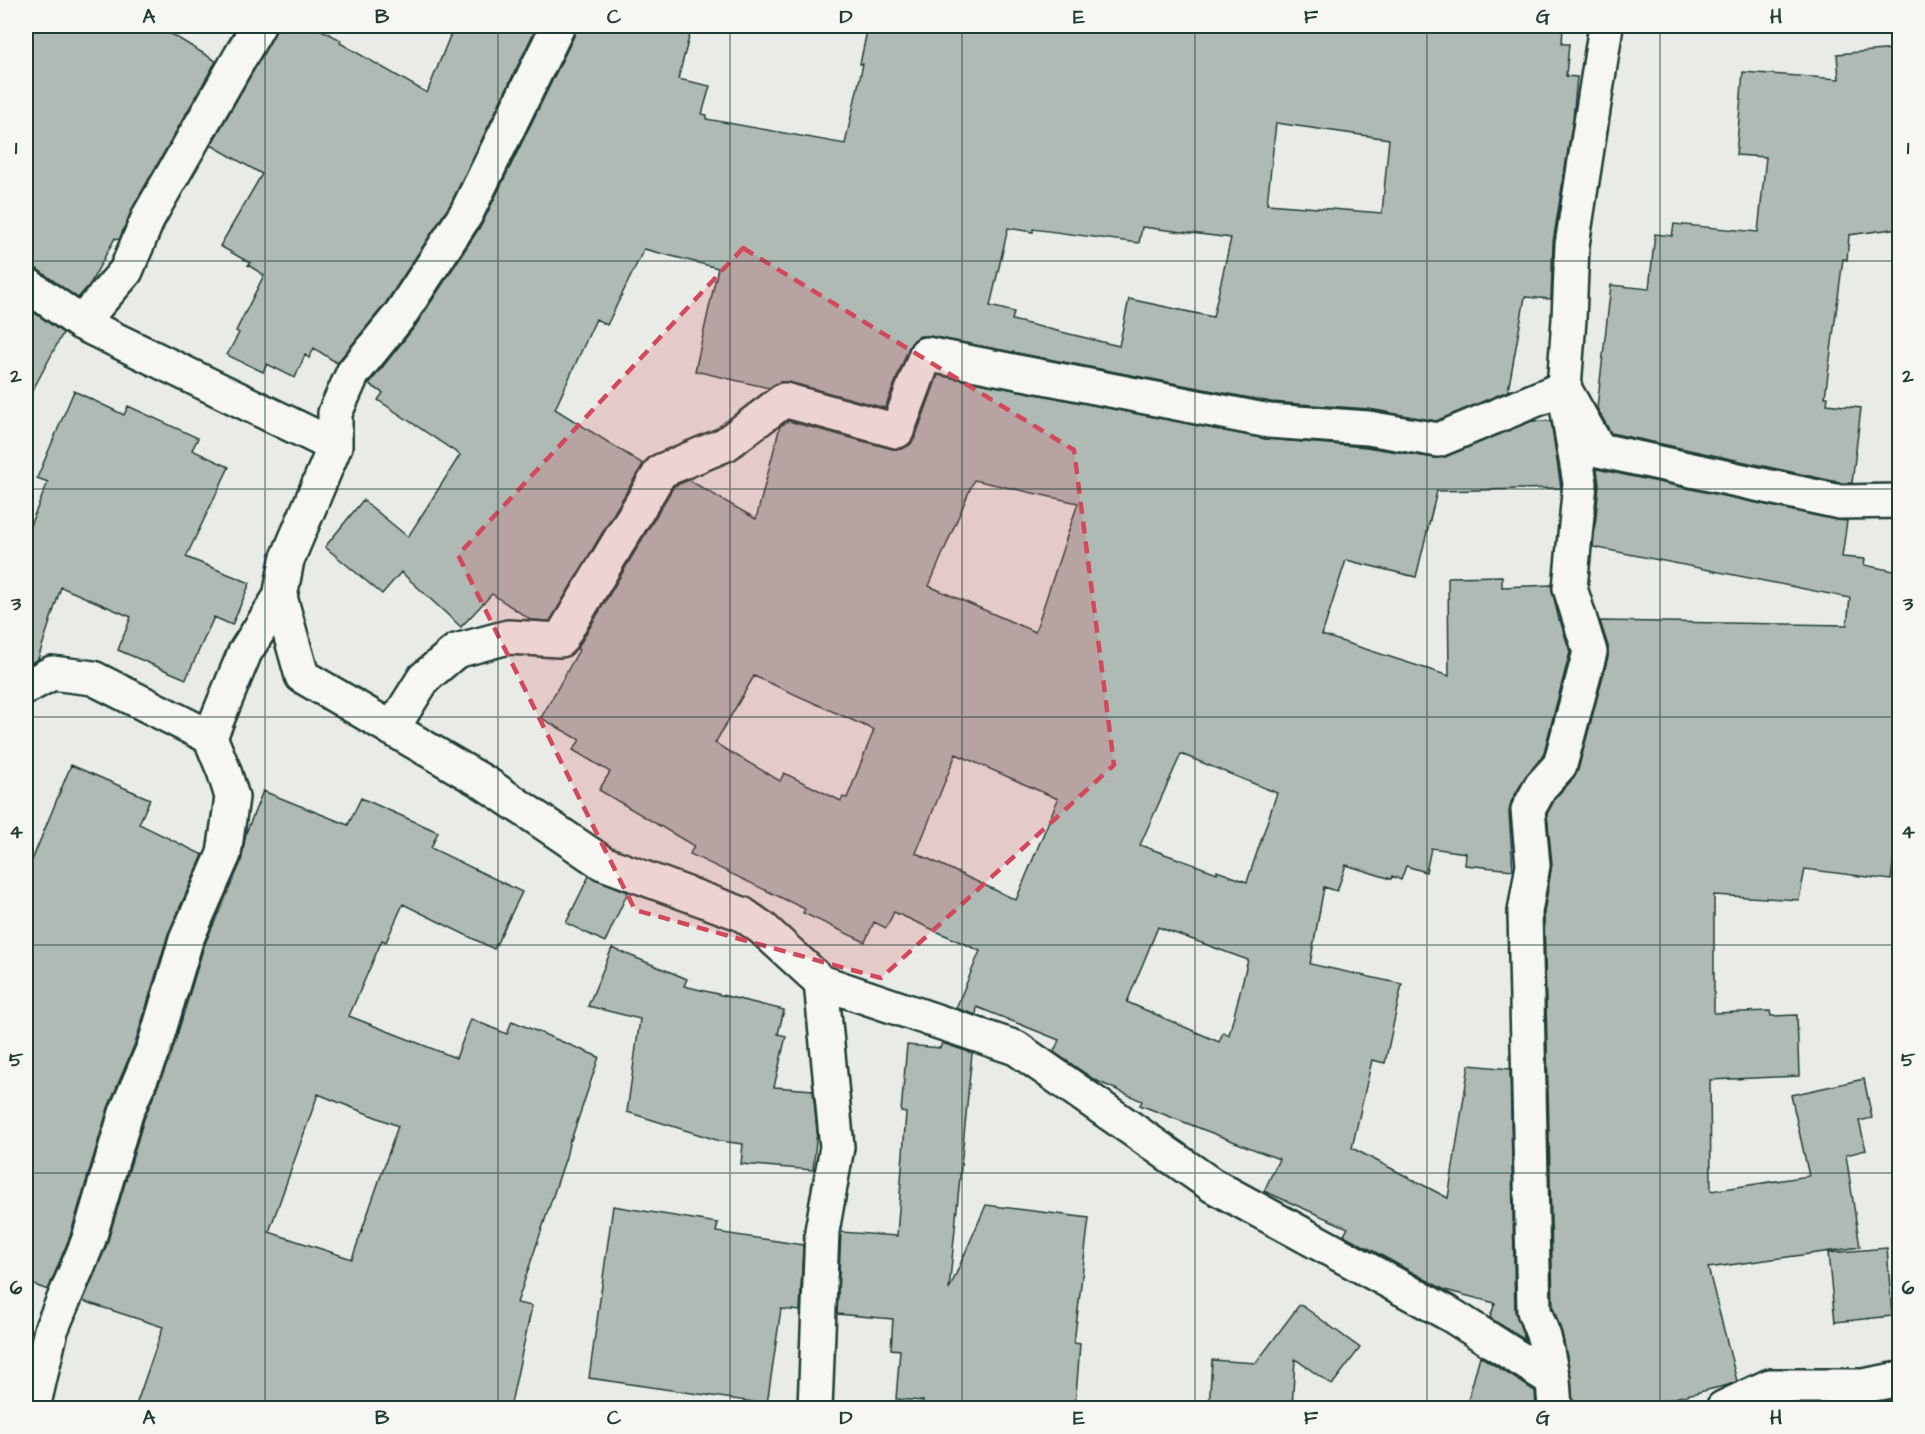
<svg xmlns="http://www.w3.org/2000/svg" width="1925" height="1434" viewBox="0 0 1925 1434" font-family="'Architects Daughter',sans-serif">
  <rect width="100%" height="100%" fill="#e9ebe7"/>
  <filter id="ink" filterUnits="userSpaceOnUse"><feTurbulence type="fractalNoise" baseFrequency=".0167" numOctaves="2"/><feDisplacementMap in="SourceGraphic" scale="12" xChannelSelector="R" yChannelSelector="G"/><feConvolveMatrix kernelMatrix="1 2 1 2 8 2 1 2 1" color-interpolation-filters="sRGB"/></filter>
  <g filter="url(#ink)">
    <path fill="#b0bab5" stroke="#1f3d34" stroke-width="1.5" fill-rule="evenodd" d="M26,26H158L216,61L133,207L119,240L115,238L90,284L78,298L37,269L26,266Z
      M277,26H314L341,40L340,43L427,93L454,26H537L450,205L385,304L337,363L314,348L309,358L305,355L295,378L267,364L263,372L227,355L239,333L236,331L264,275L248,265L250,263L220,246L262,174L211,145L274,35Z
      M577,26H692L678,79L710,86L702,114L707,115L706,119L845,144L863,64H860L868,26H1563L1562,44H1569L1566,76L1577,77L1573,119L1553,242L1551,299L1525,297L1508,391L1436,421L1369,409L1271,402L929,336H920L914,340L909,347L885,408L789,382H780L769,388L695,371L718,268L644,249L607,325L596,319L555,409L643,464L550,621L531,620L492,594L461,627L401,572L382,594L325,547L363,500L408,537L460,455L378,400L383,393L369,384L416,325L482,224L575,34ZM1276,123L1389,139L1382,213L1267,204ZM1142,227L1231,238L1213,317L1129,299L1119,346L1012,320L1014,312L990,306L1008,228L1033,232V229L1139,243Z
      M1895,49L1899,105V228L1849,235L1847,260L1843,259L1825,397H1828L1827,404L1861,408L1852,483H1842L1611,433L1597,408L1611,285L1649,289L1655,234L1672,236L1674,224L1758,232L1766,157L1736,155L1743,72L1839,79L1837,54Z
      M26,307L63,333L26,403Z
      M938,375L1266,439L1366,447L1435,458L1445,457L1532,421H1551L1561,488L1437,491L1416,577L1346,560L1322,635L1449,676L1448,577L1502,576V587L1551,585L1559,620H1560L1570,652L1543,756L1525,777L1511,802L1509,812L1513,870L1465,865L1466,853L1431,848L1426,872L1406,866L1401,880L1392,876L1391,879L1346,865L1337,891L1324,887L1310,964L1402,984L1385,1063L1372,1060L1352,1148L1448,1198L1469,1065L1510,1069L1515,1311L1525,1340L1490,1318L1495,1303L1445,1290L1344,1235L1348,1228L1264,1191L1279,1159L1140,1105L1142,1101L1095,1080L1054,1052L1059,1040L977,1007L976,1015L956,1008L980,951L894,912L886,928L874,922L865,942L803,913L805,909L690,854L694,846L599,790L610,772L573,750L580,740L541,718L579,650L577,649L674,486L689,480L756,519L780,426L788,421L892,449H902L910,445L915,438ZM974,480L1078,503L1035,632L929,586ZM754,676L874,730L847,798L843,797L841,801L784,773L780,781L715,743ZM956,754L1058,799L1016,900L916,853ZM1181,754L1277,793L1247,882L1217,871V873L1140,845ZM1158,927L1248,960L1229,1035L1223,1032L1219,1042L1127,1002Z
      M74,391L124,415L128,406L198,438L192,450L229,467L186,557L250,583L232,625L214,617L186,679L118,650L131,617L61,587L38,659L26,666V535L48,482L37,478Z
      M1597,469L1836,520L1847,521L1842,557L1865,559L1864,565L1899,572V857L1894,856L1891,880L1805,869L1799,900L1714,895V1013L1770,1011L1771,1016L1797,1015L1799,1076L1710,1080L1711,1191L1809,1176L1791,1095L1864,1079L1872,1118L1859,1121L1866,1150L1846,1155L1860,1247L1708,1268L1737,1381L1728,1385L1633,1408H1573L1571,1376L1562,1333L1553,1307L1544,913L1552,864L1547,814L1556,797L1574,778L1578,770L1608,657V646L1600,621L1847,625L1850,598L1593,547L1599,485Z
      M71,765L150,799L139,824L203,855L168,934L136,1041L108,1108L70,1236L48,1290L26,1282V875Z
      M263,791L348,825L361,798L438,832L431,848L522,892L494,949L403,904L386,942L382,940L349,1016L456,1058L471,1019L507,1034L512,1021L599,1057L571,1140L570,1139L566,1157L517,1303L532,1306L510,1408H135L163,1327L83,1301L106,1247L144,1119L172,1052L204,946L241,862L246,833ZM318,1094L398,1126L352,1259L269,1232Z
      M589,876L628,892L605,942L566,923Z
      M612,948L687,979L684,986L784,1010L778,1034L786,1036L774,1087L813,1090L817,1131L813,1170L741,1164L743,1144L720,1141L627,1112L640,1019L588,1006Z
      M942,1043L972,1053L949,1290L986,1205L1089,1218L1074,1343L1080,1344L1075,1408H923V1401L896,1399L900,1350L891,1349L893,1319L837,1314L841,1232L897,1236L906,1113L901,1112L907,1045L940,1048Z
      M613,1206L718,1223L716,1232L803,1245L800,1311L781,1309L767,1404L589,1378Z
      M1887,1248L1892,1316L1835,1322L1828,1253Z
      M1300,1304L1360,1348L1332,1385L1295,1359L1292,1408H1209L1212,1360L1256,1363Z
      M1480,1356L1535,1391L1536,1408H1466Z"/>
    <g fill="none" stroke-linecap="round" stroke-linejoin="round">
      <defs>
        <path id="minor" d="M26,284L81,323L335,446L287,560L280,597L302,676L485,783L603,863L742,914L762,928L821,982L1016,1048L1212,1185L1451,1315L1553,1380L1555,1408
          M81,323L126,271L149,216L258,26
          M335,446V413L353,373L400,315L466,214L558,26
          M26,687L52,673L93,678L210,737
          M392,729L424,678L456,651L508,637L560,640L661,471L726,444L784,400L897,431L926,354L1269,421L1368,428L1438,440L1564,388L1599,450L1840,502L1900,501
          M1553,1380L1544,1337L1534,1311L1525,912L1533,865L1528,810L1541,786L1560,765L1590,652L1570,588L1580,483L1564,388L1569,319L1572,245L1606,26
          M33,1408L51,1330L88,1242L126,1113L154,1047L186,940L224,854L232,797L224,771L210,737L245,652L280,597
          M815,1408L822,1231L837,1147L821,982
          M1723,1408L1770,1386H1863L1900,1379"/>
      </defs>
      <use href="#minor" stroke="#1f3d34" stroke-width="38"/>
      <use href="#minor" stroke="#f6f6f2" stroke-width="33"/>
    </g>
  </g>
  <path fill="#d1495b" fill-opacity="0.2" stroke="#d1495b" stroke-width="4.5" stroke-dasharray="12 8" stroke-linejoin="round" d="M743,248L1074,450L1114,765L881,978L635,910L458,555Z"/>
  <path fill="none" stroke="#1f3d34" stroke-width="1.5" stroke-opacity="0.55" d="M265,26V1408M498,26V1408M730,26V1408M962,26V1408M1195,26V1408M1427,26V1408M1660,26V1408M26,261H1900M26,489H1900M26,717H1900M26,945H1900M26,1173H1900"/>
  <rect width="1925" height="1434" fill="none" stroke="#f6f6f2" stroke-width="66"/>
  <rect x="33" y="33" width="1859" height="1368" fill="none" stroke="#1f3d34" stroke-width="2"/>
  <g font-size="20" text-anchor="middle" font-weight="bold" fill="#1f3d34">
    <text x="149" y="23">A</text>
    <text x="382" y="23">B</text>
    <text x="614" y="23">C</text>
    <text x="846" y="23">D</text>
    <text x="1079" y="23">E</text>
    <text x="1311" y="23">F</text>
    <text x="1543" y="23">G</text>
    <text x="1776" y="23">H</text>
    <text x="16" y="154">1</text>
    <text x="1908" y="154">1</text>
    <text x="16" y="382">2</text>
    <text x="1908" y="382">2</text>
    <text x="16" y="610">3</text>
    <text x="1908" y="610">3</text>
    <text x="16" y="838">4</text>
    <text x="1908" y="838">4</text>
    <text x="16" y="1066">5</text>
    <text x="1908" y="1066">5</text>
    <text x="16" y="1294">6</text>
    <text x="1908" y="1294">6</text>
    <text x="149" y="1424">A</text>
    <text x="382" y="1424">B</text>
    <text x="614" y="1424">C</text>
    <text x="846" y="1424">D</text>
    <text x="1079" y="1424">E</text>
    <text x="1311" y="1424">F</text>
    <text x="1543" y="1424">G</text>
    <text x="1776" y="1424">H</text>
  </g>
</svg>
